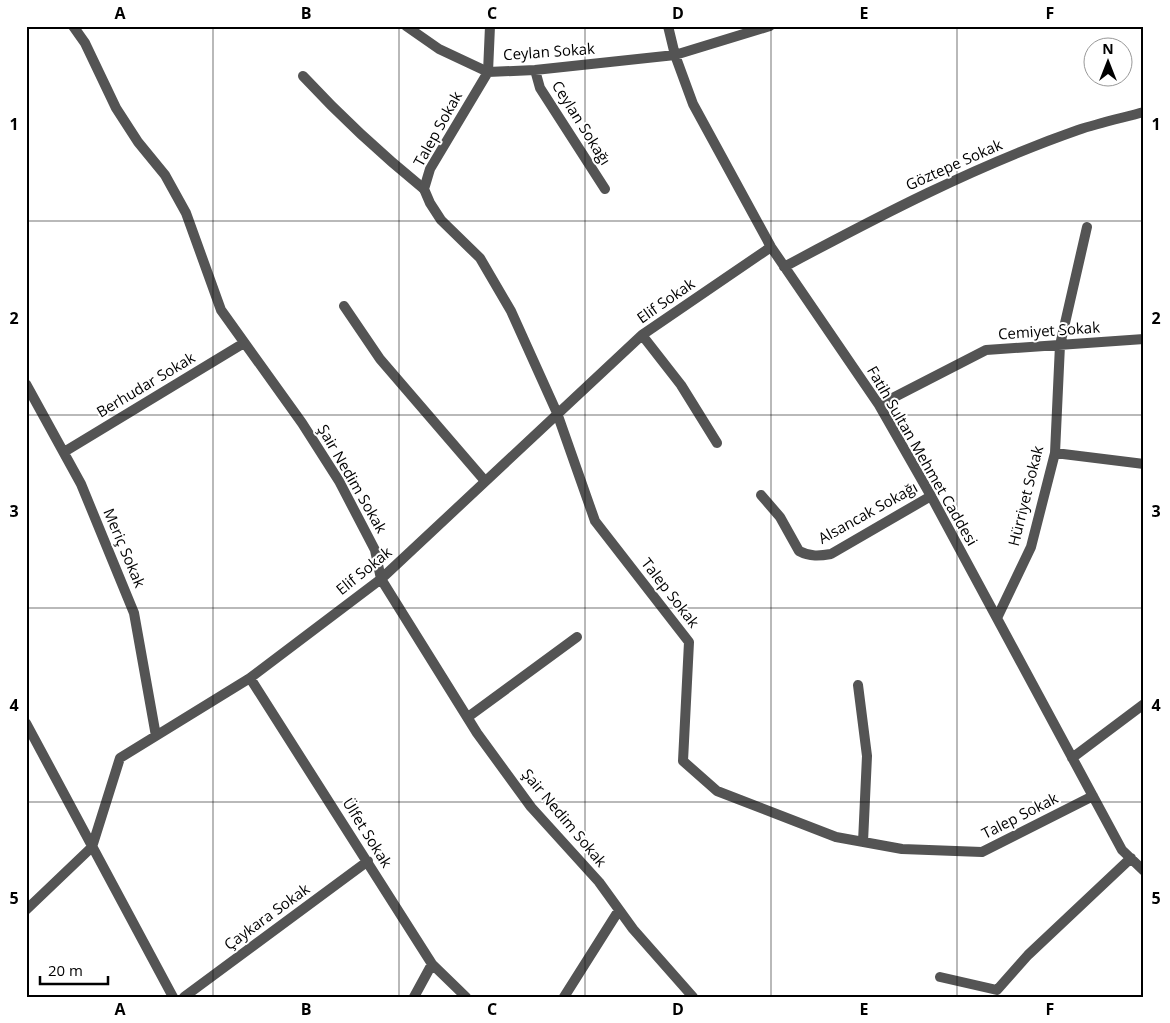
<svg xmlns="http://www.w3.org/2000/svg" width="1170" height="1023" viewBox="0 0 1170 1023" font-family="'Open Sans',sans-serif">
  <rect width="100%" height="100%" fill="#fff"/>
  <g fill="none" stroke-linecap="round" stroke-linejoin="round">
    <path stroke="#545454" stroke-width="10" d="M488,72L490,26
      M303,76C341,117 381,154 424,189
      M344,306L380,359L485,481"/>
    <path stroke="#545454" stroke-width="10" d="M73,26L85,43L116,108L138,142L165,175L186,213L221,310L302,423L339,481L375,550L381,579L477,733L531,807L599,882L633,929L693,997
      M406,26L439,49L488,72L535,70L675,55L770,26
      M668,26L675,55L693,104L771,247L879,405L931,496L1122,850L1144,871
      M535,70L540,88L605,189
      M488,72L430,169L424,189L430,203L441,220L480,258L511,311L557,413L595,521L689,642L683,761L717,791L836,837L902,849L982,852L1093,796
      M784,267C879,216 975,166 1078,130C1099,123 1122,118 1144,112
      M642,335L681,385L717,443
      M26,384L81,484L134,613L156,736
      M879,405L986,350L1144,339
      M64,452L244,343
      M1055,453L1144,464
      M761,495L780,517L799,551C810,557 820,556 831,554L931,496
      M997,618L1031,547L1055,453L1060,345L1087,227
      M250,678L432,964L466,997
      M858,685L867,756L863,842
      M468,717L577,637
      M26,723L173,997
      M1072,758L1144,704
      M26,910L92,847L120,758L250,678L381,579L642,335L771,247
      M940,977L997,990L1028,955L1131,858
      M184,997L368,861
      M414,997L432,964
      M564,997L619,910"/>
  </g>
  <path fill="none" stroke="#000" stroke-width="1" stroke-opacity="0.55" d="M213,26V997M399,26V997M585,26V997M771,26V997M957,26V997M26,221H1144M26,415H1144M26,608H1144M26,802H1144"/>
  <g text-anchor="middle" stroke-width="4" stroke-linejoin="round" paint-order="stroke">
    <g font-size="15" fill="#000" stroke="#fff">
      <text transform="translate(549 52) rotate(-4)" y="5">Ceylan Sokak</text>
      <text transform="translate(581 123) rotate(58)" y="5">Ceylan Sokağı</text>
      <text transform="translate(438 129) rotate(-61)" y="5">Talep Sokak</text>
      <text transform="translate(954 165) rotate(-24)" y="5">Göztepe Sokak</text>
      <text transform="translate(666 301) rotate(-35)" y="5">Elif Sokak</text>
      <text transform="translate(1049 331) rotate(-4)" y="5">Cemiyet Sokak</text>
      <text transform="translate(146 385) rotate(-31)" y="5">Berhudar Sokak</text>
      <text transform="translate(922 456) rotate(60)" y="5">Fatih Sultan Mehmet Caddesi</text>
      <text transform="translate(352 479) rotate(60)" y="5">Şair Nedim Sokak</text>
      <text transform="translate(1026 496) rotate(-76)" y="5">Hürriyet Sokak</text>
      <text transform="translate(868 513) rotate(-29)" y="5">Alsancak Sokağı</text>
      <text transform="translate(124 548) rotate(67)" y="5">Meriç Sokak</text>
      <text transform="translate(364 571) rotate(-39)" y="5">Elif Sokak</text>
      <text transform="translate(670 593) rotate(52)" y="5">Talep Sokak</text>
      <text transform="translate(1020 816) rotate(-27)" y="5">Talep Sokak</text>
      <text transform="translate(564 818) rotate(50)" y="5">Şair Nedim Sokak</text>
      <text transform="translate(367 833) rotate(58)" y="5">Ülfet Sokak</text>
      <text transform="translate(267 917) rotate(-36)" y="5">Çaykara Sokak</text>
    </g>
  </g>
  <rect width="1170" height="1023" fill="none" stroke="#ffffff" stroke-width="55"/>
  <g transform="translate(1108 62)"><circle r="24" fill="#ffffff" stroke="#999999"/>
  <path d="M0-4L9 19L0 12L-9 19Z" fill="#000000"/>
  <text y="-8" font-size="14" font-weight="bold" text-anchor="middle" fill="#000000">N</text>
  </g>
  <path d="M40 976v8h68v-8" fill="none" stroke="#000000" stroke-width="2.5"/>
  <text x="48" y="976" font-size="15" fill="#000000" stroke="#ffffff" stroke-width="4" paint-order="stroke">20 m</text>
  <rect x="28" y="28" width="1114" height="968" fill="none" stroke="#000" stroke-width="2"/>
  <g font-size="16" text-anchor="middle" font-weight="bold" fill="#000">
    <text x="120" y="19">A</text>
    <text x="306" y="19">B</text>
    <text x="492" y="19">C</text>
    <text x="678" y="19">D</text>
    <text x="864" y="19">E</text>
    <text x="1050" y="19">F</text>
    <text x="14" y="130">1</text>
    <text x="1156" y="130">1</text>
    <text x="14" y="324">2</text>
    <text x="1156" y="324">2</text>
    <text x="14" y="517">3</text>
    <text x="1156" y="517">3</text>
    <text x="14" y="711">4</text>
    <text x="1156" y="711">4</text>
    <text x="14" y="904">5</text>
    <text x="1156" y="904">5</text>
    <text x="120" y="1015">A</text>
    <text x="306" y="1015">B</text>
    <text x="492" y="1015">C</text>
    <text x="678" y="1015">D</text>
    <text x="864" y="1015">E</text>
    <text x="1050" y="1015">F</text>
  </g>
</svg>
